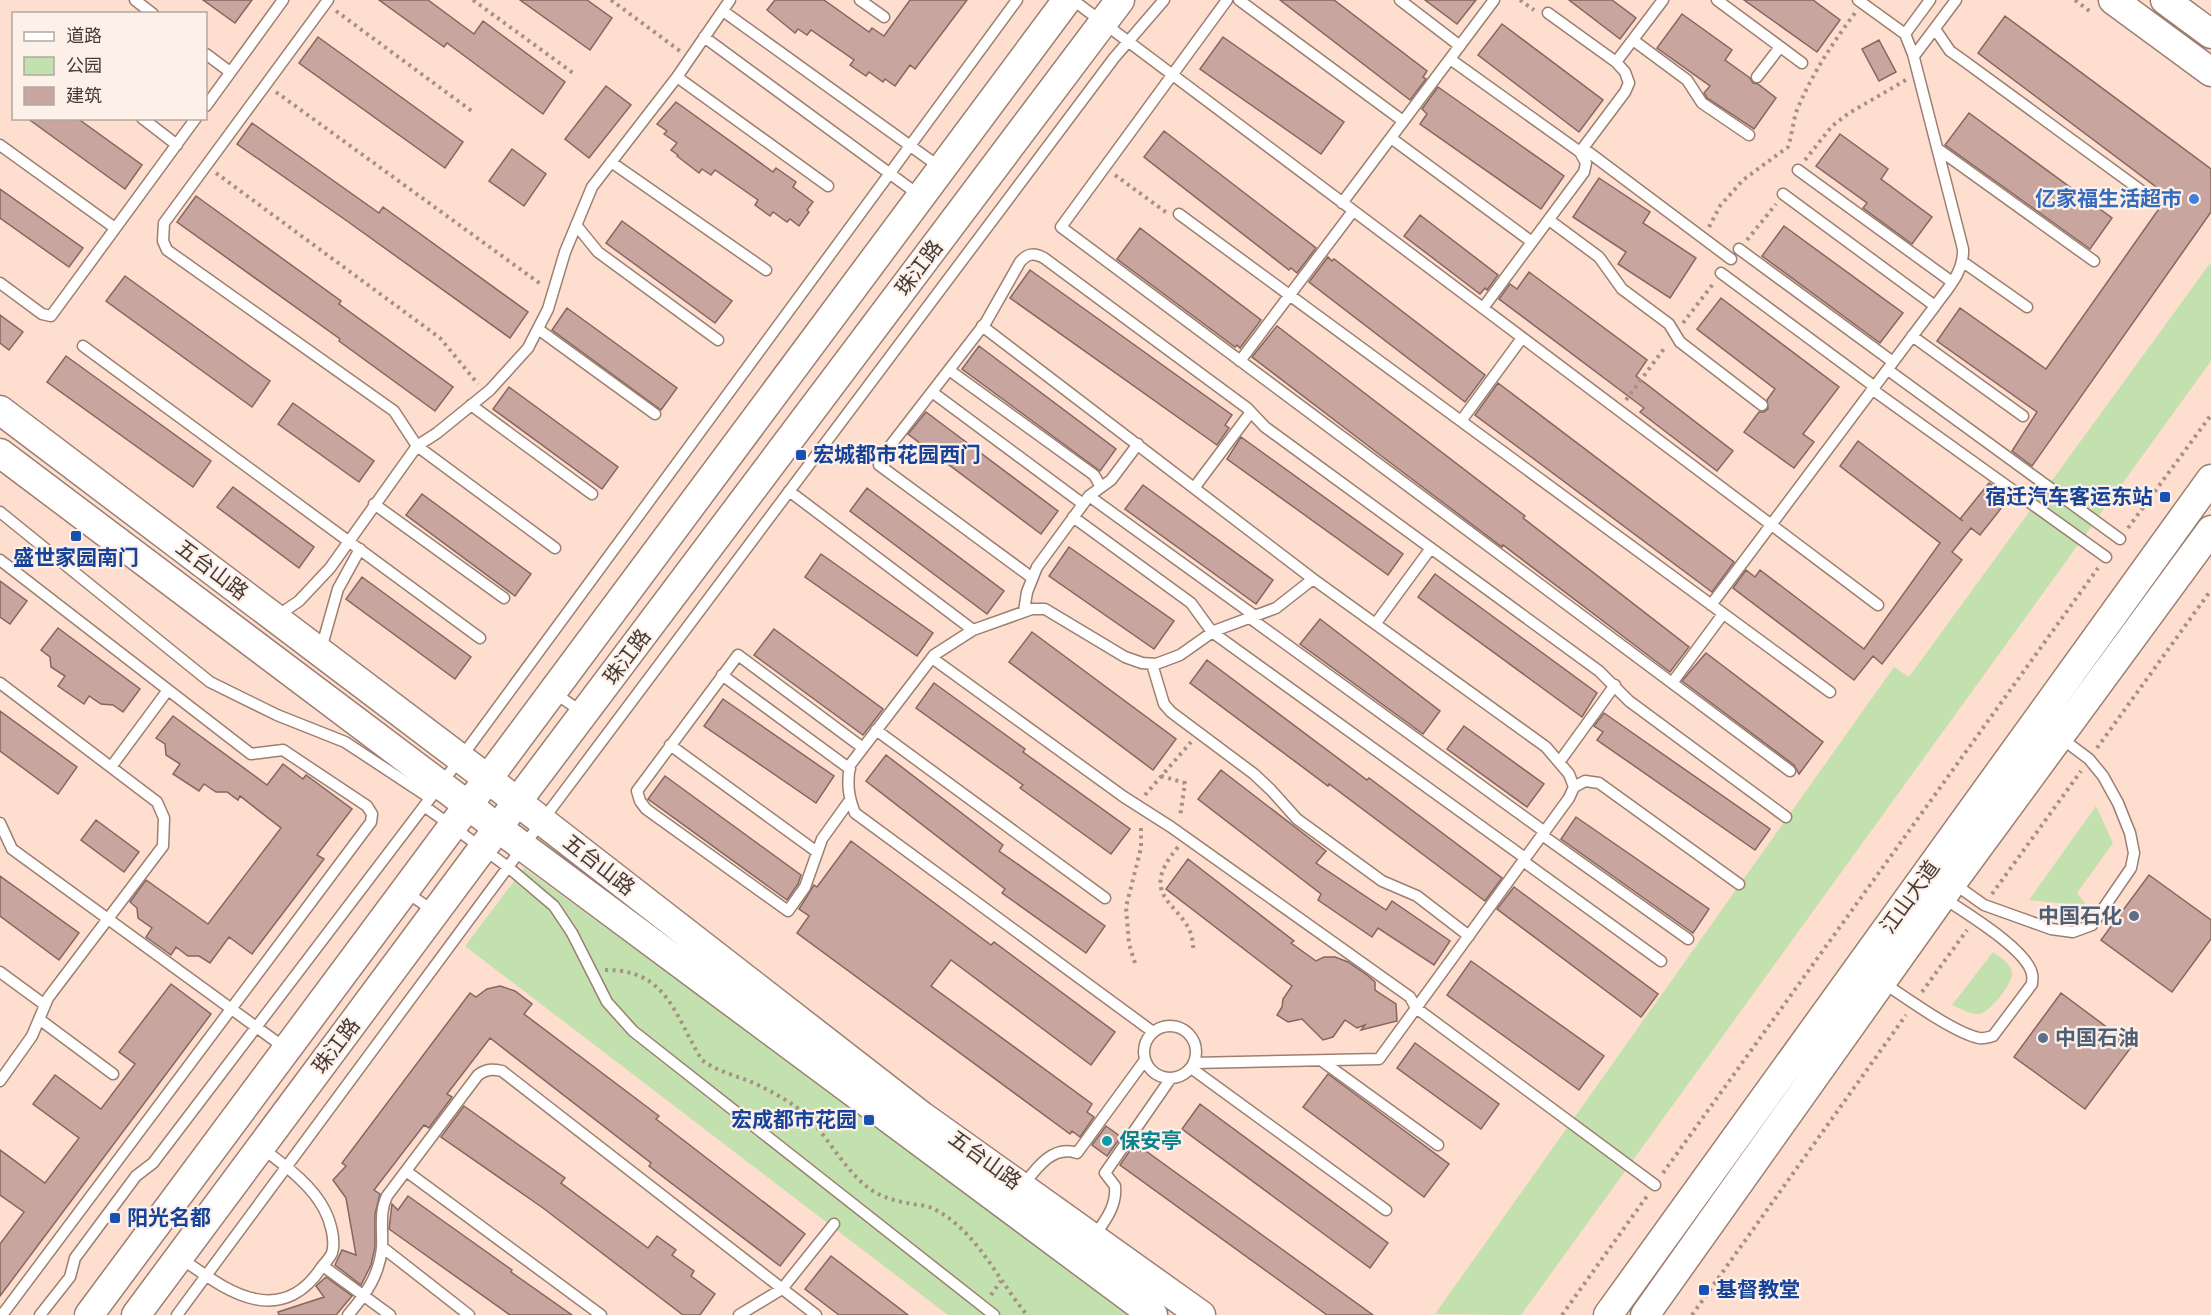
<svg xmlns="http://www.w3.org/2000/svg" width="2211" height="1315" viewBox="0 0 2211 1315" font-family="Raleway,'Noto Sans SC',sans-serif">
  <rect width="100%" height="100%" fill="#fedece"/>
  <path fill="#c2e1af" d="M2211,262V361L1521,1315L1435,1314L1894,667L1909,677Z
    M2096,806L2113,843L2077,893L2087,906L2029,900Z
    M524,868L718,1009L806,1070L1132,1315H948L465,946Z
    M1993,952C2000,957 2010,963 2012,972C2014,982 1990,1013 1979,1014C1970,1015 1960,1008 1952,1005Z"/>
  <path fill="#c8a69f" stroke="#866660" stroke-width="1.5" d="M203,0H252L235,23Z
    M379,0H428L474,34L483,21L565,82L543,114L447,43L444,47Z
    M520,0H587L612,18L590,50Z
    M775,0H824L869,32L872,28L884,36L910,0H967L915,69L910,65L895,86L885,79L883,82L869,72L866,76L850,65L854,60L811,30L807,35L798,29L795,33L767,10Z
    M1280,0H1334L1427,71L1423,77L1426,79L1410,100Z
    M1425,0H1476L1457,24Z
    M1569,0H1612L1636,18L1620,39Z
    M1744,0H1813L1840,20L1817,52Z
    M1682,14L1732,50L1725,60L1750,78L1753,83L1758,84L1776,98L1754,129L1707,98L1704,93L1710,86L1657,48Z
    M2005,16L2211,169V212L2032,466L2012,451L2037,412L1937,341L1960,308L2046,369L2168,196L1978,53Z
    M1502,24L1603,100L1579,132L1478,55Z
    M318,37L463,142L445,168L299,63Z
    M1223,37L1344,122L1321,154L1200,69Z
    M1879,40L1896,72L1879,81L1862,49Z
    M606,86L631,105L589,158L565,139Z
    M1438,87L1564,176L1541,209L1420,124L1427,114L1422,109Z
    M676,102L773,172L776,168L796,182L793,187L813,202L807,210L809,212L799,226L790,219L787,222L773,212L770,216L755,205L758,200L715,170L711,175L702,169L699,173L677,156L678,155L671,150L677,143L664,134L667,131L657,124Z
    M1969,113L2112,218L2090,249L1945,145Z
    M27,118H77L142,165L125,189Z
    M252,123L379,213L383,207L528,312L510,338L347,221L237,144Z
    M1164,131L1316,248L1297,273L1291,268L1289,270L1144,157Z
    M1840,134L1888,169L1881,179L1932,217L1912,244L1863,208L1867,203L1816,166Z
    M512,149L546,174L524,206L489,181Z
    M1599,178L1650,212L1643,223L1696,258L1670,298L1618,264L1626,252L1573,217Z
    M0,189L83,248L69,267L0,218Z
    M196,196L341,301L339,304L453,387L435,411L339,341L340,339L177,222Z
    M1420,215L1498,275L1487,290L1485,288L1480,294L1404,236Z
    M622,221L732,301L715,323L606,243Z
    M1784,226L1903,313L1880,343L1762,256Z
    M1140,228L1261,320L1240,348L1237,345L1235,347L1117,259Z
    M1328,257L1332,261L1334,259L1485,375L1465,402L1309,282Z
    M1030,270L1232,415L1225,425L1229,428L1217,445L1010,298Z
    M1529,272L1647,360L1636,376L1733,451L1717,471L1640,412L1644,408L1499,299L1510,284L1517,289Z
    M125,276L270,381L252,407L106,301Z
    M1721,298L1839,387L1803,434L1814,442L1794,468L1744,432L1759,412H1764L1768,409L1767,400L1775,389L1697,329Z
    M567,308L677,388L661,410L552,330Z
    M0,315L23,332L9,350L0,343Z
    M1277,326L1525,516L1523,518L1689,647L1670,672L1503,545L1502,547L1384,458L1252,357Z
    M979,346L1116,449L1100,471L962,369Z
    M66,356L211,461L193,487L47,382Z
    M1498,383L1734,562L1712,592L1475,415Z
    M509,387L618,467L602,489L493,409Z
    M293,403L374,461L359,482L278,424Z
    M926,412L1058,511L1041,534L908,434Z
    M1241,437L1403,554L1388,575L1227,459Z
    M1858,441L1963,521L1960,519L1989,483L2010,497L1980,535L1971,528L1952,552L1962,560L1882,664L1873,656L1854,680L1733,588L1746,570L1755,577L1760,570L1864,649L1940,543L1840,466Z
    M1143,485L1273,580L1256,604L1125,509Z
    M233,487L314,547L299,568L217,507Z
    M867,488L1004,591L987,614L850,511Z
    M422,494L531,574L515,596L406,515Z
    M1069,547L1174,621L1154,649L1049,576Z
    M821,554L933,633L917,656L805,577Z
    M1435,574L1597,693L1582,717L1418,597Z
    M362,577L471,657L455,679L346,599Z
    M0,581L27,601L10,624L0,617Z
    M1320,619L1440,711L1423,734L1300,644Z
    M58,628L140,689L123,712L113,705L101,704L89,696L84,704L58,686L65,676L51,667L50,657L41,650Z
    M774,629L883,709L863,735L754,655Z
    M1032,632L1176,739L1153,770L1009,662Z
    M1706,653L1823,742L1799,774L1794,765L1682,681Z
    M1207,660L1367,780L1369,778L1502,878L1485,901L1329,784L1328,786L1190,683Z
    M934,683L1025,749L1023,752L1130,829L1111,854L1020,788L1023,785L916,708Z
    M723,699L834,776L816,803L704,726Z
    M0,711L77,767L58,794L0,751Z
    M1604,713L1770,829L1755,850L1597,740L1603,732L1594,726Z
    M173,716L267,785L283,764L303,779L306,775L352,809L317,855L324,859L252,954L229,937L210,963L199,956H188L176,947L171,955L146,937L152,928L138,918L137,908L130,902L146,880L208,924L281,828L240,796L238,800L227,792H216L204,784L199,791L173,774L180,764L166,755L165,744L156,738Z
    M1464,726L1544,784L1527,807L1447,749Z
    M886,755L1003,845L999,851L1105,926L1086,953L1002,893L1005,889L866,781Z
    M1221,770L1326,851L1316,863L1386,910L1392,901L1450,941L1434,965L1378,928L1372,937L1318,900L1321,894L1198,799Z
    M665,776L801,875L798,884L787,900L648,799Z
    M1576,817L1709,909L1693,933L1561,839Z
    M96,820L139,852L124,872L81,840Z
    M851,841L991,945L994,942L1115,1032L1091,1065L951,960L931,986L1092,1104L1087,1112L1094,1117L1080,1137L1072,1131L1070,1134L797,933L809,916L799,909L814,885L817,887Z
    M1188,859L1294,941L1291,943L1316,961L1324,957H1335L1348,962L1367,975L1375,982V990L1396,1004L1397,1021L1361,1030L1365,1025L1357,1028L1345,1020L1333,1037L1323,1040L1302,1019L1288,1022L1277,1015L1282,1007L1283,999L1292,986L1166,889Z
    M2149,875L2211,920V939L2172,992L2101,940Z
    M0,876L79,933L59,960L0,916Z
    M1514,887L1658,994L1641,1017L1497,909Z
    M1471,961L1604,1056L1579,1090L1447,995Z
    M171,984L211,1014L0,1296V1244L24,1212L0,1195V1150L45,1183L79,1138L33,1104L55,1075L101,1109L135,1064L119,1052Z
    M500,986L515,991L532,1004L524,1014L659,1116L656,1119L805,1234L780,1266L649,1166L651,1163L490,1038L447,1094L452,1097L429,1128L424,1125L374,1190L380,1194L375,1214V1247L371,1265L361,1285L335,1265L342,1250L356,1255L346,1198L333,1180L346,1166L342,1163L470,993L476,997L487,989Z
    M2061,993L2132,1046L2085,1109L2014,1057Z
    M1415,1043L1499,1104L1481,1129L1397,1068Z
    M1328,1074L1449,1164L1424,1197L1303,1107Z
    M1200,1104L1388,1243L1370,1268L1182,1129Z
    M464,1106L565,1178L561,1183L648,1248L657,1236L676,1250L672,1255L694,1271L691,1276L715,1294L700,1315H683L543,1208L441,1137Z
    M1106,1126L1121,1137L1107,1156L1092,1145Z
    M1133,1146L1141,1151L1143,1149L1373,1315H1327L1120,1165Z
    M408,1196L512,1270L511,1272L572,1315H510L389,1229L392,1204L398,1210Z
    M831,1256L908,1315H839L805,1289Z
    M326,1277L352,1296L336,1315H279L278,1312L324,1297L316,1286Z"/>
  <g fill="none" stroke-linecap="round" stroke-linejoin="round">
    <defs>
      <path id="lane" d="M135,0L153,14
        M328,0L164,223L163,241L167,250L394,411L417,446L555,548
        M860,0L884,17
        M1073,0L1878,605
        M1227,0L1061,227L1790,771
        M1239,0L1403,121
        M1400,0L1460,46
        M1717,0L1802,63
        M723,11L941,168
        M1548,13L1616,62L1625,72L1629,83L1625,92L1580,152
        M1935,29L1950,51L1960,58L2154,200
        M1905,34L1930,0
        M704,37L919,195
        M1633,40L1687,80L1702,103L1749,135
        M206,54L230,72
        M1914,56L1956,0
        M1450,59L1580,152L1586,163L1584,172L1483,308
        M1616,62L1663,0
        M677,77L828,186
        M1757,77L1780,47
        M206,106L283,0
        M142,118L177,145
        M1391,138L1532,242
        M0,145L115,228
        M1583,148L1731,259
        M1938,149L2094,261
        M611,162L766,270
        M1798,170L1952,282
        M1783,194L1935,306
        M1342,203L1494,0
        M1179,214L1830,692
        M1549,220L1599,257L1622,289L1669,324L1680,342L1762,405
        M576,225L598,252L718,340
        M1739,249L1893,362
        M1963,262L2027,307
        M1721,273L1875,387
        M0,283L42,314L51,316L196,118
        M982,326L1313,579L1546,747L1569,774L1574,787L1569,798L1379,1059L1194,1063
        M538,329L655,414
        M1912,336L2023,416
        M83,346L480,638
        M1240,361L1353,211
        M949,370L1094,475L1101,487
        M1888,370L2120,539
        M1873,390L2106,557
        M932,392L1083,504
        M471,405L592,494
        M1461,421L1522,338
        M1194,488L1251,412
        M789,491L973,630
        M1089,496L1255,616
        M374,504L504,598
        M0,512L210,682L277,715L345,742L430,798
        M1073,517L1191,603L1212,632L1525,858
        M0,560L251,754L283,750L367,806L372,814L371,822L2,1315
        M1031,577L879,465L880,459L986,322L1020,262C1027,254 1033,252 1044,258L1247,408L1265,427L1599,671L1629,701L1786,817
        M1711,605L1935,306C1948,288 1964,272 1963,249L1913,54L1905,34L1858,0
        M1024,611L1027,592L1037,567L1089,496L1111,480L1138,444
        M277,616L299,601L330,568L417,446L437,433L490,390L528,348L548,309L565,252L592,187L677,77L730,0
        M1250,618L1545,832
        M1376,623L1431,548
        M321,649L338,589L360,549
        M932,658L1124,797L1171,827L1410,997L1416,1008L1655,1185
        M1152,664L1164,704L1171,712L1254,774L1271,790L1297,819L1382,881L1417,896L1469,936
        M722,675L850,769
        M0,683L157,802L164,818L163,846L48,998L32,1036L0,1081
        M1672,683L1723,614
        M553,692L582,712
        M876,730L1105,898
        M670,745L817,852
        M1560,761L1615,685
        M111,767L168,690
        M1574,787L1585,781L1599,783L1739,884
        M850,800L822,839L805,887L788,911L646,809L640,801L637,791L738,655L863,748
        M424,806L508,867L554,906L572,933L607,1002L633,1031L994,1315
        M0,823L12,849L285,1048
        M1542,835L1688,939
        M1523,861L1661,961
        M1953,883L1984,905L2051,929L2073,932L2092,925L2131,868L2134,853L2130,833L2118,803L2103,776L2089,759L2061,738
        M406,892L435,912
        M0,972L45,1005
        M1882,982C1905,997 1954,1033 1979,1038C1984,1039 1989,1037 1993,1036L2032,984C2032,981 2033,978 2032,974C2027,949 1964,912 1942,897
        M39,1019L113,1074
        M1144 1052a26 26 0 1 1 52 0a26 26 0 1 1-52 0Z
        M1153,1032L855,813C848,796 847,783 850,765L934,655L973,630L1032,609H1045L1125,657L1142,663L1156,664L1180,655L1214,631L1276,608L1313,579
        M1322,1061L1438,1145
        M1191,1068L1386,1210
        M406,1171L601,1315
        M1022,1187C1035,1170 1052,1144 1077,1153L1145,1060
        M1093,1238C1104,1222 1117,1207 1115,1186L1105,1173L1171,1078
        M382,1247L469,1315
        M179,1257C203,1273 227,1293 255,1299C284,1305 306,1291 321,1268C324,1264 330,1258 332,1253C336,1240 330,1220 324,1209C311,1184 284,1165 262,1148
        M323,1266L390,1315
        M40,1315L70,1277L75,1258L136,1176L153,1163L460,759L1017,0
        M177,1315L542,821L1114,58L1164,0
        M348,1315C366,1294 379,1276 382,1248C383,1230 379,1212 387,1196L478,1075C486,1069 492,1069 502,1071L816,1315
        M739,1315L782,1289L834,1224"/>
      <path id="secondary" d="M2113,0L2211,72
        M2165,0L2211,34
        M0,410L488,779L922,1116L1201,1315
        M0,453L498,828L1153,1315
        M89,1315L1067,0
        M136,1315L517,802L1120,0
        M1608,1315L2211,479
        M1645,1315L1952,883L2211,530"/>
    </defs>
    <use href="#lane" stroke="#9c7f70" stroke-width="13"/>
    <use href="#secondary" stroke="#9c7f70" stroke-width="31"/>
    <path stroke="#a79085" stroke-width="4" stroke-dasharray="3 4.5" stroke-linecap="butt" d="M473,0L573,73
      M611,0L680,51
      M1520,0L1534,10
      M2075,0L2092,13
      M336,11L473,112
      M276,92L542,285
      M1805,160L1832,126L1849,113L1906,80
      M216,173L440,338L478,384
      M1115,175L1167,213
      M1709,227L1720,206L1743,180L1788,147C1792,135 1793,121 1797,110C1812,74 1832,44 1855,13
      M1747,240L1776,204
      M1683,323L1713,284
      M1626,400L1666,346
      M2128,528L2211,415
      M2097,748L2211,590
      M1161,776L1185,783L1180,817
      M1145,795L1191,742
      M1178,847C1130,904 1196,903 1193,951
      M1992,894L2081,771
      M1135,963L1129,944L1126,907L1141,848V824
      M605,970C668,969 675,1017 702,1060C718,1072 738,1076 756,1084C769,1090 781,1097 792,1104C823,1125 837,1162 866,1186C879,1197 896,1201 912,1204C920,1205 928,1206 934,1209C977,1231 997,1279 1027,1315
      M1922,992L1967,930
      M1663,1173L2098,568
      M991,1295L1001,1281
      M1562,1315L1647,1196
      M1692,1315L1906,1015"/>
    <use href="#lane" stroke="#fff" stroke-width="10"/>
    <use href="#secondary" stroke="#fff" stroke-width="28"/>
  </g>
  <circle fill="#3f7fe0" stroke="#fdf0e9" stroke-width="2" cx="2194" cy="199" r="6"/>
  <g fill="#1a4fb4" stroke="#fdf0e9" stroke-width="2">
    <rect x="795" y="449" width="12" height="12" rx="3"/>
    <rect x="2159" y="491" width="12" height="12" rx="3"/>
    <rect x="70" y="530" width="12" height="12" rx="3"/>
    <rect x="863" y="1114" width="12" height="12" rx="3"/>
    <rect x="109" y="1212" width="12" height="12" rx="3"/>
    <rect x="1698" y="1284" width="12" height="12" rx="3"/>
  </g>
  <g fill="#5c6f8a" stroke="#fdf0e9" stroke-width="2">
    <circle cx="2134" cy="916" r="6"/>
    <circle cx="2043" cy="1038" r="6"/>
  </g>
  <circle fill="#0f9aa8" stroke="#fdf0e9" stroke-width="2" cx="1107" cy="1141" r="6"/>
  <g text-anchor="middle" stroke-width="4.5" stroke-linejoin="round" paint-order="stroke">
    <g font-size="21" font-weight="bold" fill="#366cbe" stroke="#fdf0e9" text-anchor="end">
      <text x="2182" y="206">亿家福生活超市</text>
    </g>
    <g font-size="21" fill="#463933" stroke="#fdf0e9">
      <text transform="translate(919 268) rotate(-53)" y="7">珠江路</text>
      <text transform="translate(212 570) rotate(37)" y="7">五台山路</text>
      <text transform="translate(627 657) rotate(-53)" y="7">珠江路</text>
      <text transform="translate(599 865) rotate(38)" y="7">五台山路</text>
      <text transform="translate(1910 897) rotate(-54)" y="7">江山大道</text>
      <text transform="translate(336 1046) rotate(-53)" y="7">珠江路</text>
      <text transform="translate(985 1160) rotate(36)" y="7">五台山路</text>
    </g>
    <g font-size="21" font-weight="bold" fill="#164399" stroke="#fdf0e9" text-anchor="start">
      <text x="813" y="462">宏城都市花园西门</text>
      <text x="2153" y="504" text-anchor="end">宿迁汽车客运东站</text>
      <text x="76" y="565" text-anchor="middle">盛世家园南门</text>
      <text x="857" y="1127" text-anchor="end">宏成都市花园</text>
      <text x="127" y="1225">阳光名都</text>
      <text x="1716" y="1297">基督教堂</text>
    </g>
    <g font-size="21" font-weight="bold" fill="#4e5e75" stroke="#fdf0e9" text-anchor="end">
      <text x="2122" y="923">中国石化</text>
      <text x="2055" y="1045" text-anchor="start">中国石油</text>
    </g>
    <g font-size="21" font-weight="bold" fill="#0d838f" stroke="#fdf0e9" text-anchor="start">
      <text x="1119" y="1148">保安亭</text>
    </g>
  </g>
  <rect x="12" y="12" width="195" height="108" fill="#fdf0e9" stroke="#b4a7a0" stroke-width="1.5"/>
  <rect x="24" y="32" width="30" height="9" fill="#ffffff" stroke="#b4a7a0" stroke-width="1.5"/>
  <text x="66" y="42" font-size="18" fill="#463933">道路</text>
  <rect x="24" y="57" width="30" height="18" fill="#c2e1af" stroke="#b4a7a0" stroke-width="1.5"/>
  <text x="66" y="72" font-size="18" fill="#463933">公园</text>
  <rect x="24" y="87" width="30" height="18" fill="#c8a69f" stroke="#b4a7a0" stroke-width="1.5"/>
  <text x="66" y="102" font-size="18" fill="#463933">建筑</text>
</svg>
